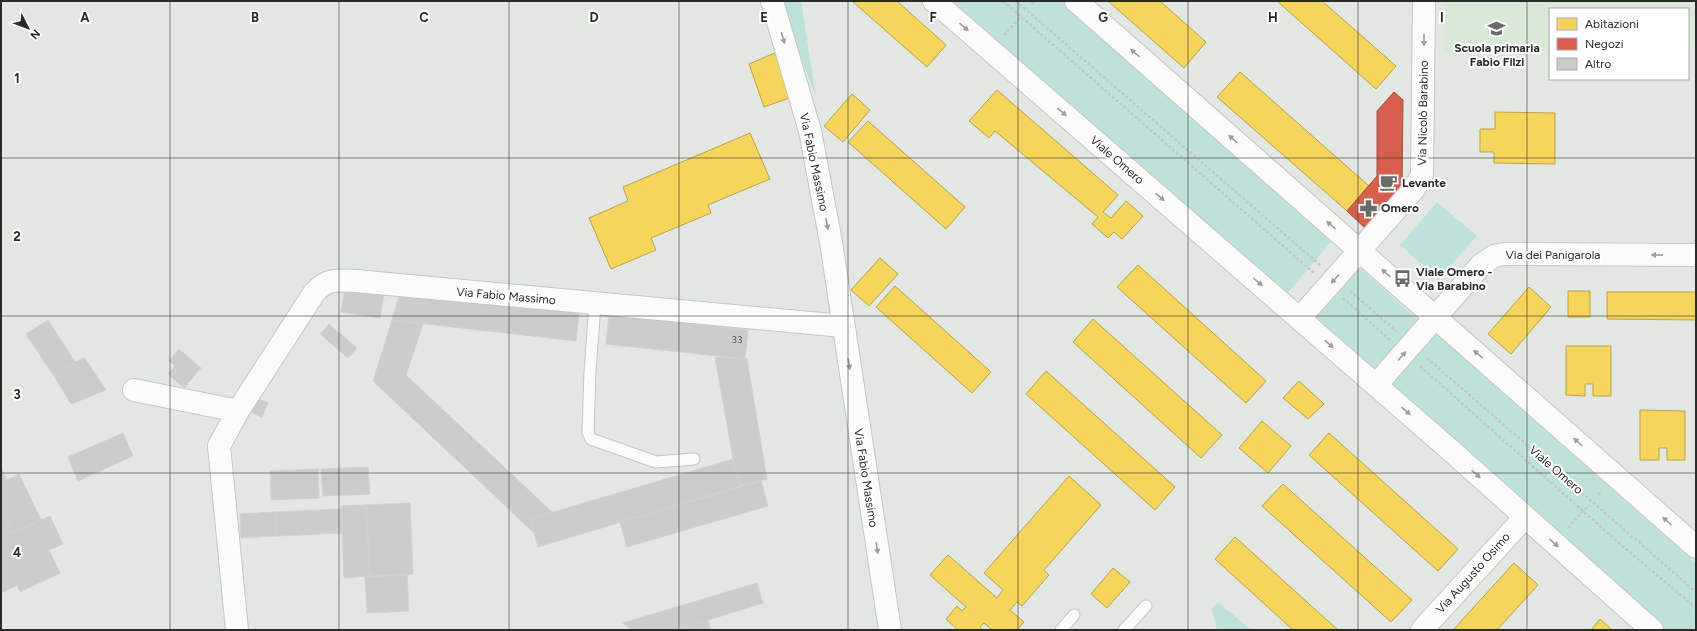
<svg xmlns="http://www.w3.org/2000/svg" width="1697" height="631" viewBox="0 0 1697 631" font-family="Figtree,sans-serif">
  <rect width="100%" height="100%" fill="#e2e8e1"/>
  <path fill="#d8e9d7" d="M1445,1H1696V49H1688V9H1550V50L1444,51Z"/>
  <path fill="#bee1dc" d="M781,1H801L816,97L791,32Z
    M946,1H1061L1332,241L1284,297Z
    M1437,202L1477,236L1438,279L1400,245Z
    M1360,268L1424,325L1378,377L1313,320Z
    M1434,332L1696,563V630H1665L1386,385Z
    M1218,602L1251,630H1217L1212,609Z"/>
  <path fill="#f6d55c" stroke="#b9a24d" d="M852,1H897L946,45L927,67Z
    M1108,1H1160L1206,42L1184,68Z
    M1277,1H1322L1396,66L1376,89Z
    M777,52L792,97L764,107L749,64Z
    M1240,72L1369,186L1347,211L1217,97Z
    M997,90L1118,195L1103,212L1111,218L1126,201L1143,216L1122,239L1114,232L1108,238L1092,224L1098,217L995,131L989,138L969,121Z
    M852,94L870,110L843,142L824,126Z
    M1495,112L1555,113V164L1494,163V152H1480V129H1495Z
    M868,121L965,207L946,229L848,142Z
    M750,133L770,179L708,205L711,213L651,238L656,250L611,269L589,218L628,201L623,187Z
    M880,258L898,274L869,306L851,290Z
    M1138,265L1266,381L1246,403L1117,287Z
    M895,286L991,372L972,393L876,307Z
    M1529,287L1551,307L1511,354L1488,334Z
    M1568,291H1590V317H1568Z
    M1607,292H1696V320L1607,319Z
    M1093,319L1222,435L1201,458L1073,342Z
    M1566,346H1611V396H1593V384H1585V396L1566,395Z
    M1046,371L1175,487L1155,510L1026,394Z
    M1299,381L1324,404L1308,419L1283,398Z
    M1640,410L1685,411V460H1667V448H1659V460H1640Z
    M1262,421L1291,446L1268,473L1239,448Z
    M1329,433L1458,549L1438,571L1309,455Z
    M1069,476L1101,505L1044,570L1049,575L1022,606L1017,602L1010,610L1024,622L1017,630H992L984,623L980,627L983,630H958L946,619L957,606L962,611L966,607L930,575L948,555L997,598L1003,590L984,573Z
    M1283,484L1412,600L1391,622L1262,506Z
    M1235,537L1338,630H1293L1215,559Z
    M1514,563L1538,585L1497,630H1453Z
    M1113,568L1130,582L1107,608L1091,594Z
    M1600,619L1612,630H1591Z"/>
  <path fill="#d6604d" stroke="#a25042" d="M1394,92L1403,100L1402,186L1365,228L1347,211L1377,176V111Z"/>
  <path fill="#cacec9" stroke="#ced3cd" d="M345,286L384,292L380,318L341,312Z
    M400,294L579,312L576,341L392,320Z
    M609,315L748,330L745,359L606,344Z
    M48,320L75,362L54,376L26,334Z
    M392,320L423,324L406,375L552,512L530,519L533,532L373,381Z
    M329,324L357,348L348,358L320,334Z
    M179,349L201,368L184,388L168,374L175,366L169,361Z
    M84,357L106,390L71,404L54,376Z
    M715,357L747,359L767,479L741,486L733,459Z
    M254,397L268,403L262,417L248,411Z
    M123,433L133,456L78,481L68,457Z
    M733,459L741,486L538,547L530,519Z
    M368,467L370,494L323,496L321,469Z
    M1,468L7,480L1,483Z
    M318,469L319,498L271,500L270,471Z
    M19,474L41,520L13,533L1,508V483Z
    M761,481L768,506L627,547L620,522Z
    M410,503L413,574L370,576L366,505Z
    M366,505L370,576L344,578L341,506Z
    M1,508L12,531L1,537Z
    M341,509L342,533L276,536L275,512Z
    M275,512L276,536L241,538L240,514Z
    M50,516L63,544L49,550L60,573L20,592L17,585L1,593V537L12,531L13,533Z
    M407,575L409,611L367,613L365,577Z
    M757,583L763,603L708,620L674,630H631L623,623Z
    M708,620L711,630H674Z"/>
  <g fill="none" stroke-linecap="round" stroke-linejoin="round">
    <defs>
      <path id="lane" d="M595,304L590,372L588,432L591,439L656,462L694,459
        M1061,630L1074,615
        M1124,630L1146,606"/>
      <path id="street" d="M1300,318L1414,189L1422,175L1424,1
        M1376,385L1481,265L1494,256L1504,254L1696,255
        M134,390L238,411
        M237,630L219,446L238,411L314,293C327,278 338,280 356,281L843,326
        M1422,630L1525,517"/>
      <path id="secondary" d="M772,1L810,131L831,242L890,630
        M934,1L1448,448L1652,630
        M1076,1L1696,547"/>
    </defs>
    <use href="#lane" stroke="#c6c6c5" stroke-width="13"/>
    <use href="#street" stroke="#c6c6c5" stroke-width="24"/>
    <use href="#secondary" stroke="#c6c6c5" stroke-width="24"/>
    <path stroke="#c5c6c5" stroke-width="2.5" stroke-dasharray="3 2" stroke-linecap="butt" d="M1003,1L1314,273
      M1016,1L1320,265
      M1032,4L1035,1
      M1004,35L1021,16
      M1350,291L1396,331
      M1343,298L1390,340
      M1427,358L1696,592
      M1420,366L1620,544L1696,608
      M1598,495L1601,490
      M1568,528L1589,505"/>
    <use href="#lane" stroke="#fbfcfa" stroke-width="11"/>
    <use href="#street" stroke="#fbfcfa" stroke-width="22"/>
    <use href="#secondary" stroke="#fbfcfa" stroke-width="22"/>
  </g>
  <defs><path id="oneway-solid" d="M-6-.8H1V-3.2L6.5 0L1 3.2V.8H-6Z"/></defs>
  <g fill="#9d9e9c">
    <use href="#oneway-solid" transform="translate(964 27) rotate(41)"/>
    <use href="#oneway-solid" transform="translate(783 38) rotate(74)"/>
    <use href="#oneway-solid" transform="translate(1424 40) rotate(90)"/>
    <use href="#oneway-solid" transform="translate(1135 53) rotate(-139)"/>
    <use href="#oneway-solid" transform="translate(1062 112) rotate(41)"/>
    <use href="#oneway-solid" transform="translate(1233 139) rotate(-139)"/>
    <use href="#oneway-solid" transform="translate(1160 197) rotate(41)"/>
    <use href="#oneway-solid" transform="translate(827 224) rotate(79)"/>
    <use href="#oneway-solid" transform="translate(1331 225) rotate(-139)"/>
    <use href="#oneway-solid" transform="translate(1657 255) rotate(-179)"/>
    <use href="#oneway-solid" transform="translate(1386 273) rotate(-138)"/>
    <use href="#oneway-solid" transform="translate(1335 279) rotate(132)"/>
    <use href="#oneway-solid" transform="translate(1258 282) rotate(41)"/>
    <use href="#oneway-solid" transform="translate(1329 344) rotate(41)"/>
    <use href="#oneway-solid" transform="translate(1478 354) rotate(-139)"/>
    <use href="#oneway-solid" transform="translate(1402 356) rotate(-49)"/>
    <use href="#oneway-solid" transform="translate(849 364) rotate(81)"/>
    <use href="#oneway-solid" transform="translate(1406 411) rotate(41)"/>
    <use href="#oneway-solid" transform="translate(1578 442) rotate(-138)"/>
    <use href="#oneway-solid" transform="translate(1476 474) rotate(42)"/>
    <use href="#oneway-solid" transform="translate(1667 521) rotate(-138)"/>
    <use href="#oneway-solid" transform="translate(1554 543) rotate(41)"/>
    <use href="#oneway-solid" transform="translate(877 548) rotate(81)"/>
  </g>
  <path fill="none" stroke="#2a2a2a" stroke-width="1" stroke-opacity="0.55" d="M170,1V630M339,1V630M509,1V630M679,1V630M848,1V630M1018,1V630M1188,1V630M1358,1V630M1527,1V630M1,158H1696M1,316H1696M1,473H1696"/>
  <defs>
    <symbol id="school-bare" viewBox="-9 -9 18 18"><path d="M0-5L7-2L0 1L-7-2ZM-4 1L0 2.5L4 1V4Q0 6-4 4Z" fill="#6a6c6a" stroke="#fff" stroke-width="2.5" paint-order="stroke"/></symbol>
    <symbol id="cafe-bare" viewBox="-9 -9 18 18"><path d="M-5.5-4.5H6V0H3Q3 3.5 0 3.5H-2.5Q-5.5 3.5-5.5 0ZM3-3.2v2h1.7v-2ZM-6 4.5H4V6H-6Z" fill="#6a6c6a" stroke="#fff" stroke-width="2.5" paint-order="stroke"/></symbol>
    <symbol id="pharmacy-bare" viewBox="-9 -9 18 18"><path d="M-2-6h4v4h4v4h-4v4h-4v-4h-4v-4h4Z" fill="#6a6c6a" stroke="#fff" stroke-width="2.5" paint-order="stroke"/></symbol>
    <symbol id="bus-bare" viewBox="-9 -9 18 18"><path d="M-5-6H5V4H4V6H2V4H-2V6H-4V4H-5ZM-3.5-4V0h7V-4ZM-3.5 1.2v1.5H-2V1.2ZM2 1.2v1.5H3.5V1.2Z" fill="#6a6c6a" stroke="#fff" stroke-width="2.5" paint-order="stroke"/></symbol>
  </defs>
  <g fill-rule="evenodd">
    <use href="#school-bare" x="1484" y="16" width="25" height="25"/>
    <use href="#cafe-bare" x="1376" y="170" width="25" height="25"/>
    <use href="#pharmacy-bare" x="1356" y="196" width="25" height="25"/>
    <use href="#bus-bare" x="1390" y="266" width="25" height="25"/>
  </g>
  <g text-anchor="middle" stroke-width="4" stroke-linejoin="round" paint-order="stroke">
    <g font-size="10" fill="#545554">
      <text x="737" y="343">33</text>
    </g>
    <g font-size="12" font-weight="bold" fill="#2a2a2a" stroke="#fff" text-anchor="start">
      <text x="1497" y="52" text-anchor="middle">Scuola primaria<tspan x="1497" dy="14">Fabio Filzi</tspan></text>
      <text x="1402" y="187">Levante</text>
      <text x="1381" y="212">Omero</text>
      <text x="1416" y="276">Viale Omero -<tspan x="1416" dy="14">Via Barabino</tspan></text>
    </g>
    <g font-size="12" fill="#2a2a2a" stroke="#fff">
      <text transform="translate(1423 113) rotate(-89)" y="4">Via Nicolò Barabino</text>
      <text transform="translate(1117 160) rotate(41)" y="4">Viale Omero</text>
      <text transform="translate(814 162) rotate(78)" y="4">Via Fabio Massimo</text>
      <text x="1553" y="259">Via dei Panigarola</text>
      <text transform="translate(506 296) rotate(5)" y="4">Via Fabio Massimo</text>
      <text transform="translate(1556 470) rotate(41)" y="4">Viale Omero</text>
      <text transform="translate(866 478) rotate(81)" y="4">Via Fabio Massimo</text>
      <text transform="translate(1473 573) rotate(-48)" y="4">Via Augusto Osimo</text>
    </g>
  </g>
  <g font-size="13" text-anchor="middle" font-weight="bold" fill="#2a2a2a" stroke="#fff" stroke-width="4" stroke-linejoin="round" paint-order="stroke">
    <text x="85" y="22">A</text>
    <text x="255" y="22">B</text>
    <text x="424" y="22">C</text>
    <text x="594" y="22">D</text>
    <text x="764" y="22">E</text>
    <text x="933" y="22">F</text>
    <text x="1103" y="22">G</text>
    <text x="1273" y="22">H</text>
    <text x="1442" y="22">I</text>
    <text x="17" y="83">1</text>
    <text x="17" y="241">2</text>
    <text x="17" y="399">3</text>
    <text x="17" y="557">4</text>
  </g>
  <rect width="1697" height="631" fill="none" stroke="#2a2a2a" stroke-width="4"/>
  <rect x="1549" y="8" width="140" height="72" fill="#ffffff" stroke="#aaaaaa"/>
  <rect x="1557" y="18" width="20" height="12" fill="#f6d55c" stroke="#aaaaaa"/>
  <text x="1585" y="28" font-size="12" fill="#2a2a2a">Abitazioni</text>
  <rect x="1557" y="38" width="20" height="12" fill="#d6604d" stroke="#aaaaaa"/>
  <text x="1585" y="48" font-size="12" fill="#2a2a2a">Negozi</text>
  <rect x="1557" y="58" width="20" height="12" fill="#cacec9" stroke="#aaaaaa"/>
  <text x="1585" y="68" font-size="12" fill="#2a2a2a">Altro</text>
  <g transform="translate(28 28) rotate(132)" stroke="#ffffff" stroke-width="3" paint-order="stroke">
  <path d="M0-3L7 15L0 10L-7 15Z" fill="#2a2a2a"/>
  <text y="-6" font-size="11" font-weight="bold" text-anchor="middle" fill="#2a2a2a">N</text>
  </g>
</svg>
